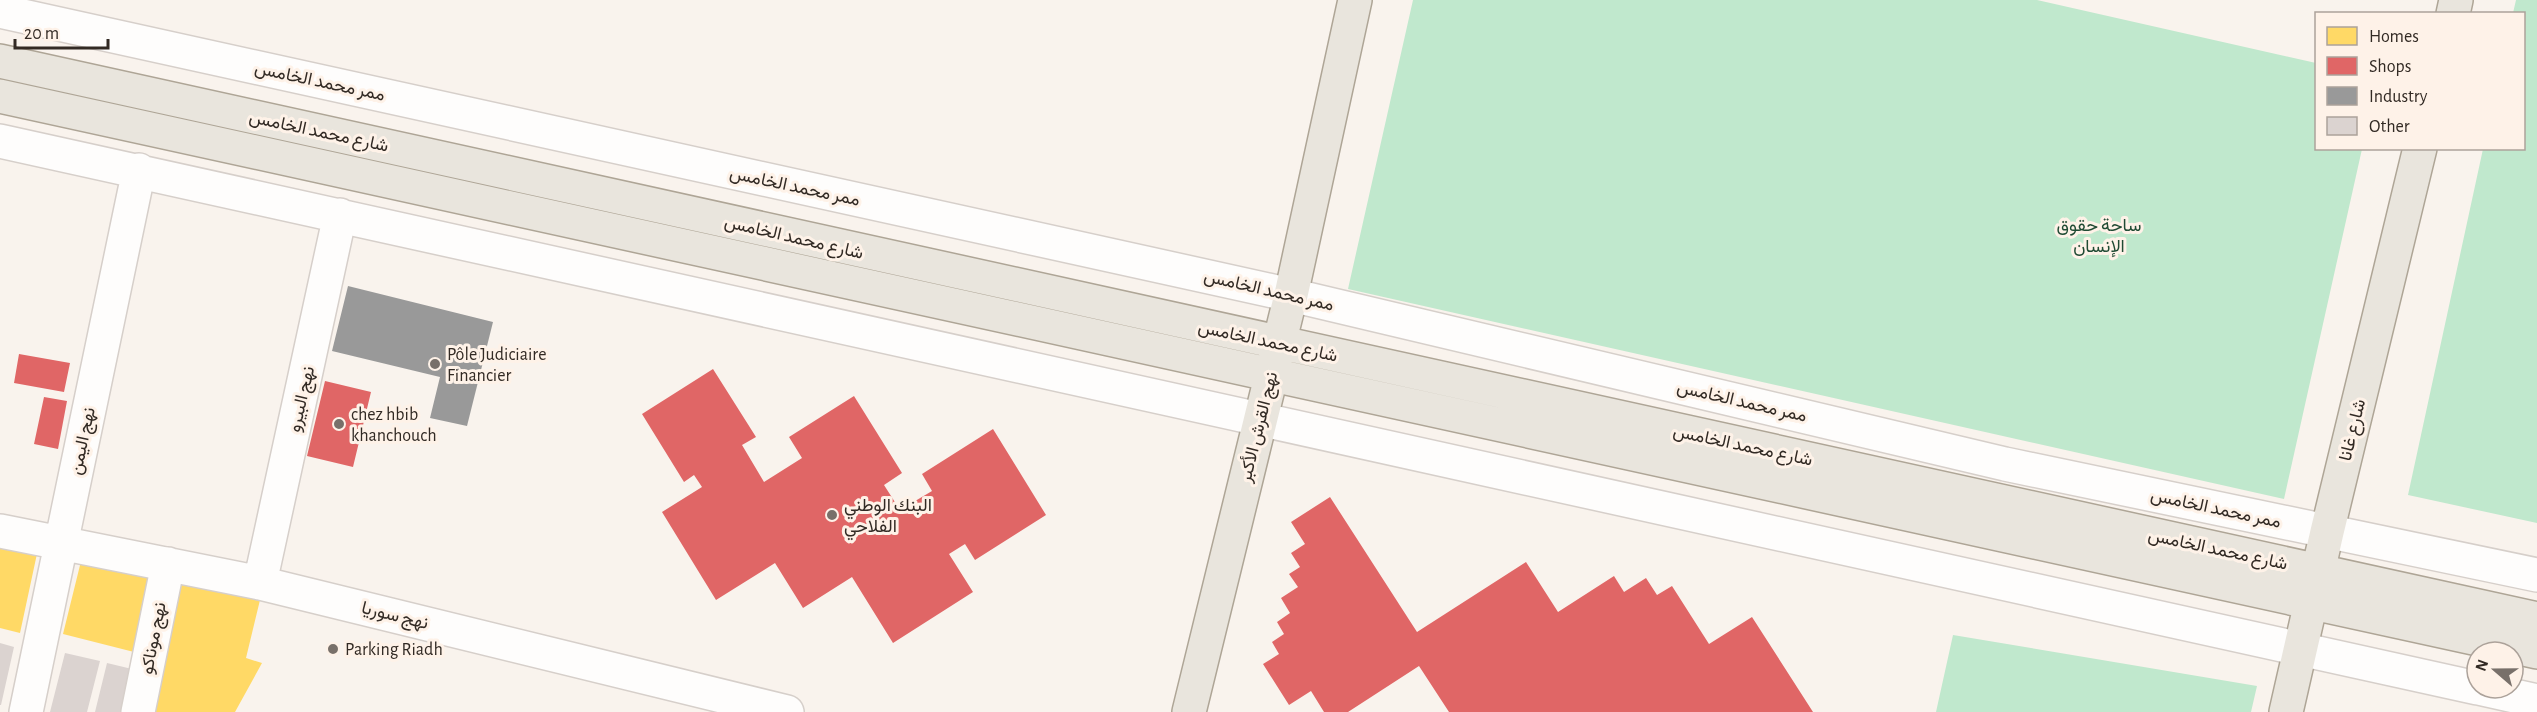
<svg xmlns="http://www.w3.org/2000/svg" width="2537" height="712" viewBox="0 0 2537 712" font-family="'Alegreya Sans',Vazirmatn,sans-serif">
  <rect width="100%" height="100%" fill="#f9f3ed"/>
  <path fill="#c0e8cd" d="M1413,0H2037L2316,63V148L2362,149L2284,499L1348,289Z
    M2516,0H2537V523L2408,495L2483,149L2524,148V14L2513,13Z
    M1953,635L2257,686L2251,712H1936Z"/>
  <path fill="#ffd966" d="M0,541L38,549L20,633L0,628Z
    M84,549L155,567L134,652L63,634Z
    M182,580L260,600L246,658L262,663L235,712H152Z"/>
  <path fill="#e06666" d="M19,354L70,363L64,392L14,383Z
    M713,369L756,437L742,445L764,482L802,458L789,437L854,396L902,473L884,485L900,510L932,491L922,474L993,429L1046,515L975,560L965,544L949,554L973,592L893,643L852,577L803,608L775,563L716,600L662,512L702,487L694,475L684,482L642,414Z
    M325,381L371,392L353,467L307,456Z
    M44,397L67,401L58,449L34,444Z
    M1330,497L1417,632L1526,562L1558,612L1614,576L1624,592L1646,578L1657,595L1672,586L1709,644L1752,617L1813,712H1449L1419,666L1348,712H1324L1311,691L1289,705L1263,664L1279,654L1272,642L1284,634L1277,622L1290,613L1281,598L1298,587L1289,574L1300,567L1291,553L1305,544L1291,522Z"/>
  <path fill="#999" d="M348,286L493,322L467,426L430,418L440,377L332,351Z"/>
  <path fill="#dbd3d0" d="M0,643L14,647L1,705H0Z
    M65,653L100,661L87,712H50Z
    M107,663L132,669L121,712H95Z"/>
  <g fill="none" stroke-linecap="round" stroke-linejoin="round">
    <defs>
      <path id="minor" d="M0,11L1291,295L2005,464L2537,575
        M0,141L2477,688
        M0,531L260,583L787,712
        M260,583L340,215
        M2478,688L2537,701
        M26,712L139,170
        M138,712L168,564"/>
      <path id="major" d="M2453,14L2456,0
        M0,61L2537,619
        M0,96L2537,652
        M1189,712L1291,295L1355,0
        M2286,712L2327,532L2420,148"/>
    </defs>
    <use href="#minor" stroke="#d6cfca" stroke-width="36"/>
    <use href="#major" stroke="#aea596" stroke-width="36"/>
    <use href="#minor" stroke="#fefdfc" stroke-width="33"/>
    <use href="#major" stroke="#e9e5dd" stroke-width="33"/>
  </g>
  <g fill="#78706a" stroke="#fef2e8" stroke-width="2">
    <circle cx="435" cy="364" r="6"/>
    <circle cx="339" cy="424" r="6"/>
    <circle cx="832" cy="515" r="6"/>
    <circle cx="333" cy="649" r="6"/>
  </g>
  <g text-anchor="middle" stroke-width="6" stroke-linejoin="round" paint-order="stroke">
    <g font-size="18" fill="#322a24" stroke="#fef2e8">
      <text transform="translate(320 81) rotate(12)" y="6">ممر محمد الخامس</text>
      <text transform="translate(319 131) rotate(12)" y="6">شارع محمد الخامس</text>
      <text transform="translate(795 186) rotate(12)" y="6">ممر محمد الخامس</text>
      <text transform="translate(794 237) rotate(13)" y="6">شارع محمد الخامس</text>
      <text transform="translate(1269 290) rotate(13)" y="6">ممر محمد الخامس</text>
      <text transform="translate(1268 341) rotate(12)" y="6">شارع محمد الخامس</text>
      <text transform="translate(301 399) rotate(-77)" y="6">نهج البيرو</text>
      <text transform="translate(1742 401) rotate(13)" y="6">ممر محمد الخامس</text>
      <text transform="translate(1258 427) rotate(-76)" y="6">نهج القرش الأكبر</text>
      <text transform="translate(2352 430) rotate(-76)" y="6">شارع غانا</text>
      <text transform="translate(82 441) rotate(-78)" y="6">نهج اليمن</text>
      <text transform="translate(1743 445) rotate(12)" y="6">شارع محمد الخامس</text>
      <text transform="translate(2216 508) rotate(12)" y="6">ممر محمد الخامس</text>
      <text transform="translate(2218 549) rotate(12)" y="6">شارع محمد الخامس</text>
      <text transform="translate(395 615) rotate(14)" y="6">نهج سوريا</text>
      <text transform="translate(153 638) rotate(-79)" y="6">نهج موناكو</text>
    </g>
    <g font-size="18" fill="#204b34" stroke="#fef2e8">
      <text x="2099" y="231">ساحة حقوق<tspan x="2099" dy="21">الإنسان</tspan></text>
    </g>
    <g font-size="18" fill="#322a24" stroke="#fef2e8" text-anchor="start">
      <text x="447" y="360">Pôle Judiciaire<tspan x="447" dy="21">Financier</tspan></text>
      <text x="351" y="420">chez hbib<tspan x="351" dy="21">khanchouch</tspan></text>
      <text x="844" y="511">البنك الوطني<tspan x="844" dy="21">الفلاحي</tspan></text>
      <text x="345" y="655">Parking Riadh</text>
    </g>
  </g>
  <rect x="2315" y="12" width="210" height="138" fill="#fef2e8" stroke="#aca29a" stroke-width="1.5"/>
  <rect x="2327" y="27" width="30" height="18" fill="#ffd966" stroke="#aca29a" stroke-width="1.5"/>
  <text x="2369" y="42" font-size="18" fill="#322a24">Homes</text>
  <rect x="2327" y="57" width="30" height="18" fill="#e06666" stroke="#aca29a" stroke-width="1.5"/>
  <text x="2369" y="72" font-size="18" fill="#322a24">Shops</text>
  <rect x="2327" y="87" width="30" height="18" fill="#999999" stroke="#aca29a" stroke-width="1.5"/>
  <text x="2369" y="102" font-size="18" fill="#322a24">Industry</text>
  <rect x="2327" y="117" width="30" height="18" fill="#dbd3d0" stroke="#aca29a" stroke-width="1.5"/>
  <text x="2369" y="132" font-size="18" fill="#322a24">Other</text>
  <g transform="translate(2495 670) rotate(290)"><circle r="28" fill="#fef2e8" stroke="#aca29a" stroke-width="1.5"/>
  <path d="M0-4.5L10 22L0 15L-10 22Z" fill="#78706a"/>
  <text y="-9" font-size="16" font-weight="bold" text-anchor="middle" fill="#322a24">N</text>
  </g>
  <path d="M15 39v9h93v-9" fill="none" stroke="#322a24" stroke-width="3"/>
  <text x="24" y="39" font-size="18" fill="#322a24" stroke="#fef2e8" stroke-width="4.5" paint-order="stroke">20 m</text>
</svg>
